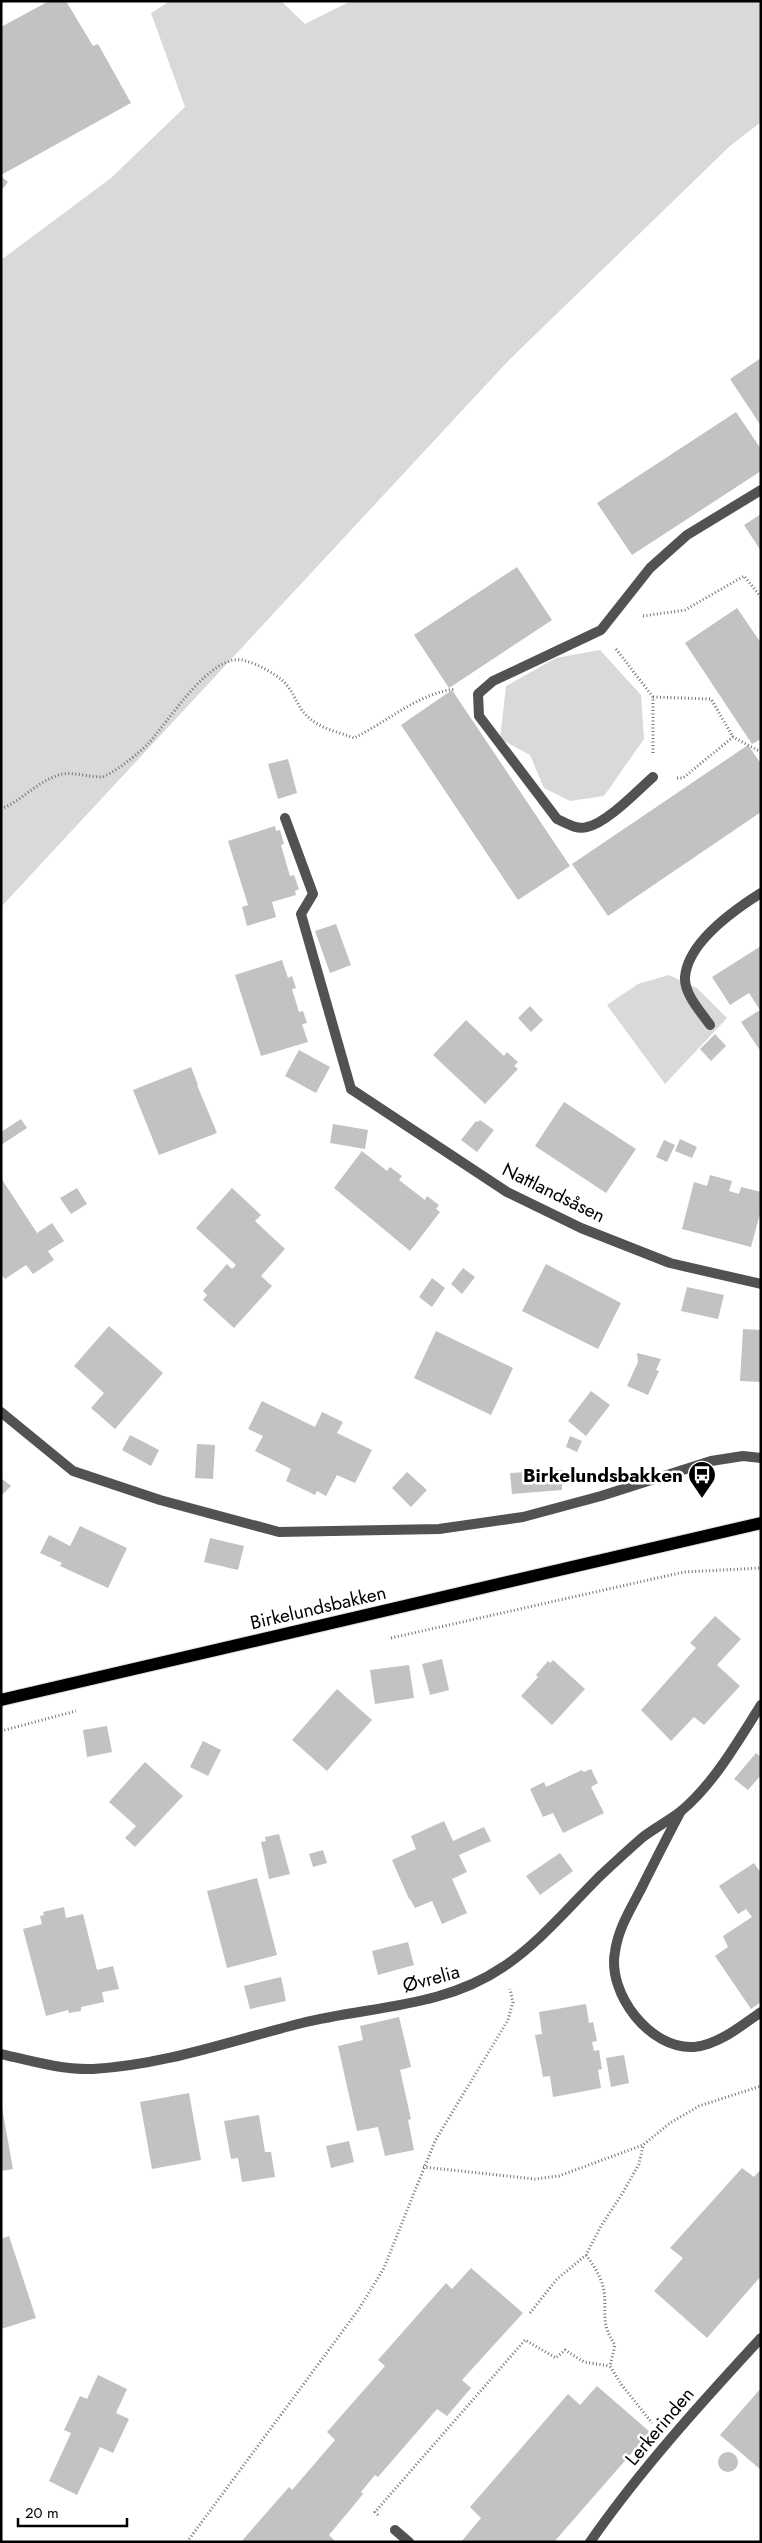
<svg xmlns="http://www.w3.org/2000/svg" width="762" height="2543" viewBox="0 0 762 2543" font-family="Jost,sans-serif">
  <rect width="100%" height="100%" fill="#fff"/>
  <path fill="#d9d9d9" d="M170,1H281L305,24L351,1H761V122L730,146L509,360L1,907V260L111,178L185,107L151,13Z
    M600,650L641,695L644,739L604,796L570,801L544,788L530,755L500,739L506,686L556,658Z
    M669,975L697,988L727,1018L665,1084L607,1005L638,984Z"/>
  <path fill="#c2c2c2" d="M49,1H66L93,46L98,44L131,103L1,175V27Z
    M1,176L8,182L1,191Z
    M761,358V426L730,379Z
    M736,412L761,449V471L632,555L597,503Z
    M761,514V551L744,525Z
    M517,567L552,620L449,688L414,635Z
    M737,608L761,643V739L752,744L685,643Z
    M452,690L570,866L518,900L401,725Z
    M748,745L761,764V812L608,916L572,864Z
    M288,759L297,793L278,799L268,764Z
    M275,826L276,831L280,830L284,844L281,845L285,859L290,876L294,875L299,889L295,891L296,895L272,902L276,917L247,926L242,907L248,905L228,841Z
    M336,924L351,965L330,973L315,931Z
    M761,946V1048L759,1049L741,1022L760,1010L749,993L730,1005L712,977Z
    M282,960L288,978L292,976L296,988L292,989L299,1012L303,1011L307,1023L302,1024L308,1042L261,1056L235,975Z
    M530,1006L543,1020L531,1032L518,1018Z
    M466,1020L504,1056L507,1052L518,1062L514,1066L518,1069L485,1104L433,1055Z
    M715,1034L726,1046L711,1061L700,1049Z
    M299,1050L330,1067L316,1093L285,1076Z
    M191,1067L198,1085H197L217,1133L159,1155L133,1090Z
    M564,1102L636,1149L606,1193L535,1146Z
    M21,1119L27,1128L1,1145V1132Z
    M480,1120L494,1130L477,1152L461,1140L476,1121L478,1122Z
    M333,1124L368,1130L365,1149L330,1143Z
    M680,1139L697,1147L692,1158L675,1151Z
    M664,1140L675,1145L667,1162L656,1157Z
    M362,1151L387,1171L390,1167L402,1176L399,1180L425,1200L427,1196L439,1205L436,1209L440,1212L410,1251L334,1188Z
    M710,1175L732,1181L729,1191L739,1194L741,1187L761,1192V1210L751,1247L682,1229L694,1182L707,1186Z
    M1,1178L37,1233L52,1223L64,1241L48,1251L54,1260L33,1274L26,1265L5,1279L1,1274Z
    M77,1188L87,1204L71,1214L60,1198Z
    M232,1188L261,1215L255,1221L285,1249L261,1276L272,1286L234,1328L203,1300L207,1295L203,1291L227,1264L232,1269L236,1265L196,1228Z
    M546,1264L621,1303L598,1349L522,1311Z
    M463,1268L475,1277L462,1294L451,1284Z
    M432,1278L445,1288L432,1307L419,1297Z
    M687,1287L724,1295L718,1319L681,1311Z
    M109,1326L163,1373L115,1429L91,1408L104,1393L74,1366Z
    M743,1329L761,1330V1382L740,1381Z
    M436,1331L513,1368L491,1415L414,1378Z
    M637,1353L661,1359L656,1370L659,1371L648,1395L627,1386L638,1362Z
    M591,1391L610,1405L586,1436L568,1421Z
    M262,1401L315,1427L322,1412L343,1422L337,1433L372,1450L355,1483L337,1475L326,1496L317,1491L315,1495L286,1481L291,1469L255,1451L263,1436L248,1429Z
    M130,1435L159,1450L151,1466L122,1450Z
    M570,1436L582,1441L577,1452L566,1447Z
    M197,1444L215,1445L213,1479L195,1478Z
    M562,1470V1490L512,1494L510,1473Z
    M407,1472L427,1490L411,1507L392,1488Z
    M1,1478L11,1486L1,1496Z
    M80,1526L127,1548L108,1588L60,1566L62,1563L40,1553L49,1535L70,1546Z
    M210,1538L244,1546L238,1570L204,1562Z
    M715,1616L741,1639L717,1665L740,1686L704,1725L694,1717L671,1741L641,1710L696,1648L690,1643Z
    M442,1659L449,1690L430,1695L422,1664Z
    M553,1660L585,1689L552,1725L521,1696L538,1677L536,1675L548,1661L550,1663Z
    M409,1665L414,1698L375,1704L370,1670Z
    M337,1689L372,1720L327,1771L292,1740Z
    M107,1726L112,1752L87,1757L83,1730Z
    M203,1741L221,1750L208,1776L190,1767Z
    M756,1753L761,1757V1775L748,1790L734,1779Z
    M145,1762L183,1796L135,1847L125,1838L136,1826L109,1802Z
    M591,1769L598,1783L591,1787L604,1813L563,1833L553,1813L543,1817L530,1789L544,1782L546,1787L582,1770L584,1772Z
    M444,1821L453,1841L484,1827L491,1841L459,1855L467,1872L452,1879L467,1913L442,1924L432,1901L415,1908L410,1899H409L392,1860L416,1849L411,1836Z
    M279,1834L290,1874L269,1879L261,1842L266,1841L265,1837Z
    M323,1850L327,1863L313,1867L309,1854Z
    M560,1853L573,1871L540,1895L526,1876Z
    M754,1863L761,1873V2002L751,2009L715,1956L728,1947L723,1936L752,1917L746,1909L738,1914L719,1886Z
    M257,1878L277,1955L227,1968L207,1891Z
    M64,1907L66,1918L83,1914L97,1970L113,1966L119,1989L102,1992L104,2002L81,2007V2011L69,2013L68,2010L46,2016L23,1929L42,1924L40,1916L44,1915L43,1912Z
    M408,1942L414,1965L378,1975L372,1951Z
    M281,1977L286,2001L250,2009L244,1986Z
    M586,2004L589,2023L593,2022L597,2041L592,2042L594,2051L599,2050L602,2069L598,2070L601,2088L553,2097L550,2076L543,2077L535,2035L542,2034L539,2012Z
    M399,2017L411,2067L400,2070L411,2119L408,2120L414,2150L385,2156L378,2127L357,2131L338,2046L363,2040L360,2026Z
    M624,2055L629,2083L611,2087L606,2058Z
    M189,2093L201,2160L152,2169L140,2102Z
    M1,2102L13,2169L1,2171Z
    M259,2115L265,2152H271L275,2177L242,2182L238,2158L231,2159L224,2121Z
    M349,2141L354,2162L331,2168L326,2146Z
    M742,2168L754,2177L761,2169V2276L707,2338L654,2291L683,2258L670,2248Z
    M9,2236L36,2318L1,2329V2239Z
    M471,2268L523,2313L462,2380L471,2388L447,2416L437,2409L378,2477L375,2475L361,2492L363,2494L350,2510L329,2535L336,2542H241L289,2487L292,2490L335,2440L327,2432L385,2366L378,2360L446,2283L452,2289Z
    M98,2375L127,2389L116,2413L129,2419L113,2453L100,2447L77,2495L49,2481L71,2433L64,2430L80,2396L87,2399Z
    M597,2386L650,2432L554,2542H461L481,2518L470,2507L568,2394L580,2405Z
    M761,2388V2470L720,2435Z
    M718 2462a10 10 0 1 1 20 0a10 10 0 1 1-20 0Z"/>
  <g fill="none" stroke-linecap="round" stroke-linejoin="round">
    <defs>
      <path id="primary" d="M1,1700L761,1523"/>
    </defs>
    <use href="#primary" stroke="#dbdbdb" stroke-width="14"/>
    <path stroke="#747474" stroke-width="3" stroke-dasharray="1 2.5" stroke-linecap="butt" d="M643,616L685,610L744,576L761,597
      M616,649L653,697V753
      M653,697L711,699L733,737
      M677,778H683L733,737L761,752
      M1,809C21,801 36,783 56,776C70,770 86,777 101,777C111,776 140,752 147,745C168,723 212,649 246,661C257,664 274,673 283,681C293,690 297,706 306,715C318,728 338,732 354,738C387,722 417,694 455,689
      M391,1638L684,1572L761,1568
      M1,1731L76,1711
      M423,2167L535,2179L559,2176L643,2145L670,2123L699,2106L761,2086
      M586,2255C594,2266 602,2278 604,2291C607,2315 600,2322 615,2345L610,2366L621,2384L652,2423
      M530,2313L557,2279L586,2255L601,2226L622,2194L639,2164L643,2146
      M378,2515L375,2512L525,2340L556,2358L565,2350L584,2362L610,2366
      M187,2542L359,2309L384,2268L435,2141L508,2020L513,2002L510,1989"/>
    <path stroke="#525252" stroke-width="10" d="M285,818L313,894L301,914L351,1089
      M681,1811C667,1837 654,1863 641,1889C630,1910 618,1929 615,1952C607,1993 650,2050 694,2047C718,2045 741,2026 761,2012
      M395,2530L409,2542
      M590,2542C641,2469 701,2403 761,2338"/>
    <path stroke="#525252" stroke-width="10" d="M653,777C637,791 607,823 587,827C576,830 566,823 557,819L479,716L478,694L493,681L601,630L650,568L687,535L761,490
      M710,1025C701,1012 684,994 685,977C688,942 734,910 761,893
      M351,1089L507,1192L581,1228L670,1263L761,1284
      M1,1412L73,1471L160,1500L279,1532L439,1529L523,1517L601,1496L711,1461L743,1456L761,1458
      M1,2054C31,2061 62,2070 93,2069C165,2065 233,2040 302,2023C370,2006 443,2008 503,1967C539,1943 569,1907 600,1876C614,1863 629,1849 643,1837C655,1828 668,1821 680,1812C714,1784 738,1741 761,1705"/>
    <use href="#primary" stroke="#000" stroke-width="12"/>
  </g>
  <defs>
    <symbol id="bus-pin" viewBox="-11 -11 22 30"><path d="M0 17L-7.5 6A9.5 9.5 0 1 1 7.5 6Z" fill="#000" stroke="#fff"/><path d="M-5-6H5V4H4V6H2V4H-2V6H-4V4H-5ZM-3.5-4V0h7V-4ZM-3.5 1.2v1.5H-2V1.2ZM2 1.2v1.5H3.5V1.2Z" fill="#fff"/></symbol>
  </defs>
  <g fill-rule="evenodd">
    <use href="#bus-pin" x="686" y="1459" width="32" height="43"/>
  </g>
  <g text-anchor="middle" stroke-width="5" stroke-linejoin="round" paint-order="stroke">
    <g font-size="19" fill="#000" stroke="#fff">
      <text transform="translate(554 1192) rotate(26)" y="7">Nattlandsåsen</text>
      <text transform="translate(318 1607) rotate(-13)" y="7">Birkelundsbakken</text>
      <text transform="translate(431 1978) rotate(-15)" y="7">Øvrelia</text>
      <text transform="translate(659 2426) rotate(-50)" y="7">Lerkerinden</text>
    </g>
    <g font-size="19" font-weight="bold" fill="#000" stroke="#fff" text-anchor="end">
      <text x="683" y="1482">Birkelundsbakken</text>
    </g>
  </g>
  <rect width="762" height="2543" fill="none" stroke="#000000" stroke-width="5"/>
  <path d="M18 2518v8h109v-8" fill="none" stroke="#000000" stroke-width="2.5"/>
  <text x="25" y="2518" font-size="15" fill="#000000" stroke="#ffffff" stroke-width="4" paint-order="stroke">20 m</text>
</svg>
